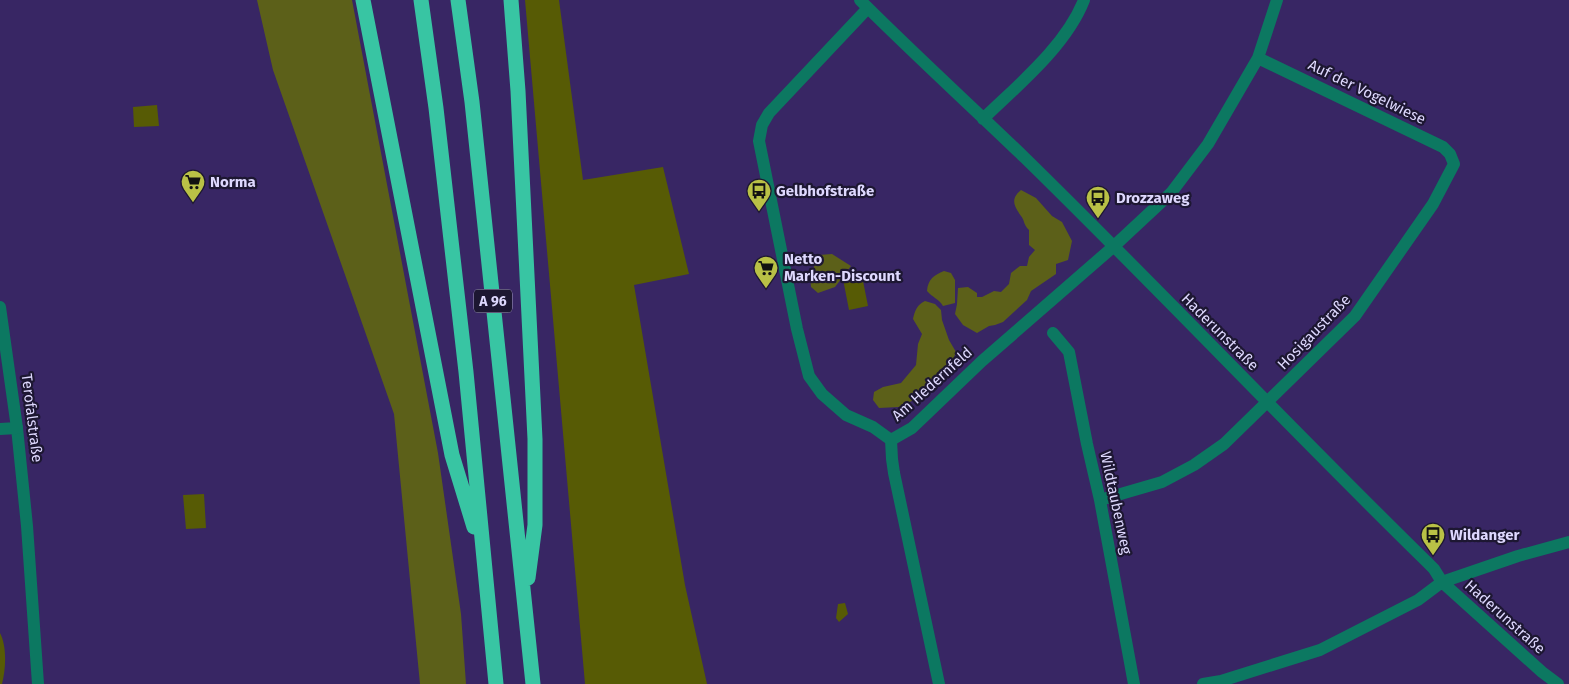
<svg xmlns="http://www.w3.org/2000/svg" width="1569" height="684" viewBox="0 0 1569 684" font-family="'Fira Sans',sans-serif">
  <rect width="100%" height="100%" fill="#382664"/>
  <path fill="#575b05" d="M525,0H559L583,180L663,167L689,274L634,285L685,585L707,684H585Z
    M157,105L159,126L134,127L133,107Z
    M861,271L868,306L849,310L842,274Z
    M204,494L206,528L186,529L183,495Z
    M845,603L848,614L839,622L836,618L838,604Z
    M0,633C7,646 6,669 2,684H0Z"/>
  <path fill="#5c6019" d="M257,0H352L438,453L461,614L466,684H420L394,414L273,70Z
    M1021,190L1036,198L1052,216L1062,222L1072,241L1068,260L1056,264V274L1031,291L1027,300L1003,322L995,325L989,326L977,333L963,325L955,314L957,304L958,288L968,287L977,293V297H982L994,291L1001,292L1009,284L1011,273L1020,266H1027L1029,257L1035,250L1029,245V230C1023,224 1025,221 1021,216C1014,206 1010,199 1021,190Z
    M832,254L851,266L835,287L818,293L811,287L810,276L819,255Z
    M944,271L951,273L955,280V303L943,306C939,299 932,297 927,291C928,279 934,275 944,271Z
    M925,301L935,304L941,310L942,320L949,340L956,352L949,370L916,399L899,407L879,408L873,400L874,392L883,387L901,383L916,365L918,344L922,334L913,319C915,310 917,305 925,301Z"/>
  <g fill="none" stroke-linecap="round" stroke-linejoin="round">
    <path stroke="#0c7861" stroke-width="12" d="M860,0C914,54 970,105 1025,158C1161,291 1291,429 1427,562L1434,569L1442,582L1542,672L1558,684
      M868,8L769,113L762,125L759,141L797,329L809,376L822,394L846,415L873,427L891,440
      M983,119C1018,85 1066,46 1084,0
      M1053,333L1069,352L1087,444L1100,500L1134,684
      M17,428L27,526L38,684
      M891,440L912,428L982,361L1113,247L1171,193L1208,144L1258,58L1277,0
      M891,440L892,459L894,473L939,684
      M1100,500L1162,482L1194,465L1224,444L1355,316L1433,204L1454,164L1450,154L1443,147L1258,58
      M1203,684L1221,681L1320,650L1418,600L1442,582L1518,556L1569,542"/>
    <path stroke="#0c7861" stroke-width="12" d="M0,307L17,428L0,429"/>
    <path stroke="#38c5a3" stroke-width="15" d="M363,0L452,455L474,527
      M421,0L436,108L466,372L496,684
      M458,0L472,102L533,684
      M511,0L518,91L535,439V525L528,578"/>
  </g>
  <defs>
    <symbol id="supermarket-pin" viewBox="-11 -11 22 30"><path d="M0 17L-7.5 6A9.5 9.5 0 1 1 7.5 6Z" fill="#b9c146" stroke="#1d1732"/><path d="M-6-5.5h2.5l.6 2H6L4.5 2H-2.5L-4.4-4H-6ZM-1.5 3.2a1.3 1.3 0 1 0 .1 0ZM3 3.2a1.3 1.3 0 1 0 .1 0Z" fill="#111"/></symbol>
    <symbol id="bus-pin" viewBox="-11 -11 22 30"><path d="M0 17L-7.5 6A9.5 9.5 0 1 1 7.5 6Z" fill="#b9c146" stroke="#1d1732"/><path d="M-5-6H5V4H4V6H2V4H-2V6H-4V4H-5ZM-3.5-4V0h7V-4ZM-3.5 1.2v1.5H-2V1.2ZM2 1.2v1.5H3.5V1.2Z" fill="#111"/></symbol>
  </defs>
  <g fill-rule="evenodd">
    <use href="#supermarket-pin" x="179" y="168" width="28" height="38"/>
    <use href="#bus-pin" x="745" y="177" width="28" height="38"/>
    <use href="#bus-pin" x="1084" y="184" width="28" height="38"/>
    <use href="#supermarket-pin" x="752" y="254" width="28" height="38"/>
    <use href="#bus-pin" x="1419" y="521" width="28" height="38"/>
  </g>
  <g text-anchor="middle" stroke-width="4.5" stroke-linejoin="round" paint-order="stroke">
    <rect fill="#1d1732" stroke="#a49ec1" stroke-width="1" x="474" y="289.5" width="38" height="23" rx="4"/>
    <g font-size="14" font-weight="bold" fill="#ded8fe">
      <text x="493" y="306">A 96</text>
    </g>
    <g font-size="15" fill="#ded8fe" stroke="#1d1732">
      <text transform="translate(1367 92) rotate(26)" y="5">Auf der Vogelwiese</text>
      <text transform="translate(1220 332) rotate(45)" y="5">Haderunstraße</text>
      <text transform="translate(1314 332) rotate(-46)" y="5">Hosigaustraße</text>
      <text transform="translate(932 384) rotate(-42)" y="5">Am Hedernfeld</text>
      <text transform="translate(32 418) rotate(83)" y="5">Terofalstraße</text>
      <text transform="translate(1116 503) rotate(78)" y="5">Wildtaubenweg</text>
      <text transform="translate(1505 617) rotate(42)" y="5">Haderunstraße</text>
    </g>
    <g font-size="15" font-weight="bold" fill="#ded8fe" stroke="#1d1732" text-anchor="start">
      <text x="210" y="187">Norma</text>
      <text x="776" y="196">Gelbhofstraße</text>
      <text x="1116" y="203">Drozzaweg</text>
      <text x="784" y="264">Netto<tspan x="784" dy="17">Marken-Discount</tspan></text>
      <text x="1450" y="540">Wildanger</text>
    </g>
  </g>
</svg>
